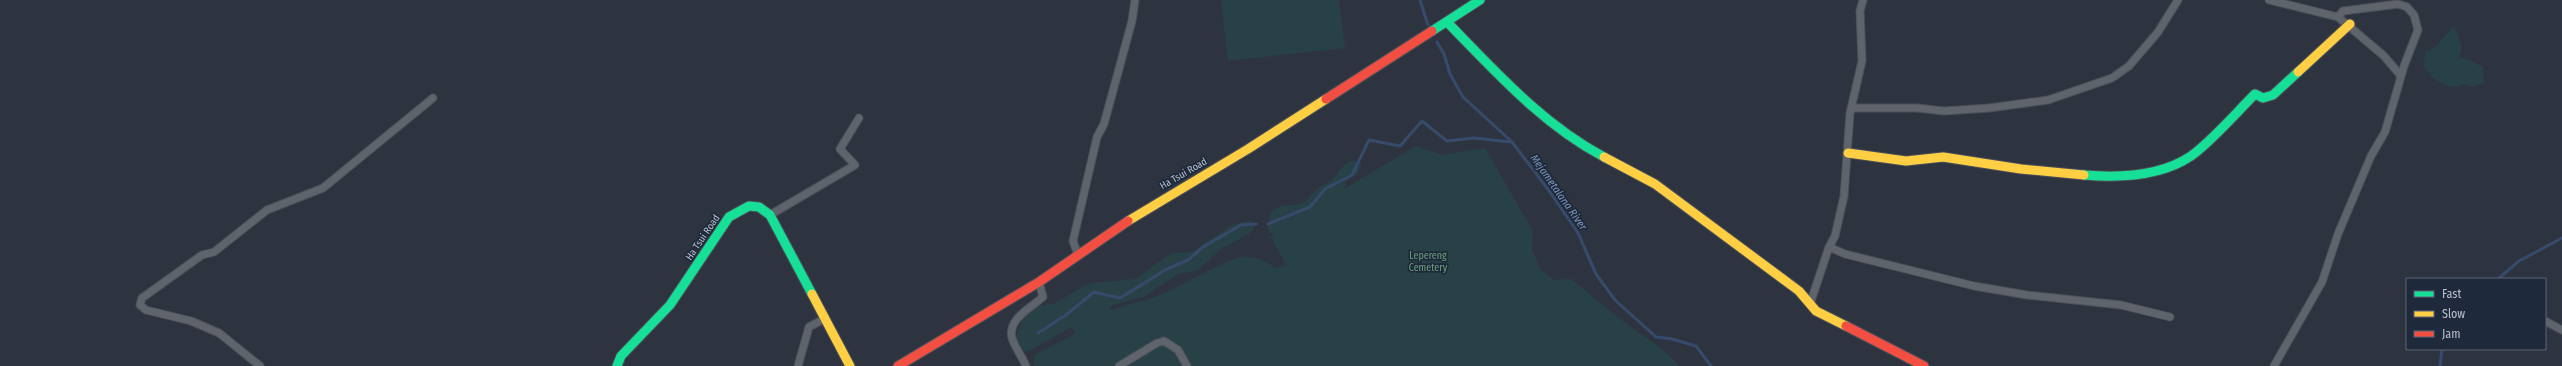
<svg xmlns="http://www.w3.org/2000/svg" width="2562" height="366" viewBox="0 0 2562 366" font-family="'Fira Sans Condensed',sans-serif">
  <rect width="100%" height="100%" fill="#2d343f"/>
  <path fill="#284147" d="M1221,0H1339L1345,48L1228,61Z
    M2454,26L2462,46L2459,58L2469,60L2483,67L2484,83L2473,87L2464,84C2448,93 2433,79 2424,67L2425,52L2435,47Z
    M1416,146L1442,155L1485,148L1533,231L1532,249L1540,269L1554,280L1571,279L1620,319L1662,349L1680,366H1034V355L1075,334L1072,327L1031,350L1024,352L1016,338L1023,317L1039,306L1053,304L1090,283L1135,279L1166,257L1174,253L1192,252L1232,225L1251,220L1254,228L1249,234L1221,249L1198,270L1176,275L1143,297L1112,305L1109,311L1161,295L1226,262L1243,256L1261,259L1276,268L1286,265L1271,237L1274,233H1269C1267,226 1268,215 1274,210C1282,203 1295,207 1304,202C1308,200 1313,193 1317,189C1320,185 1326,185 1330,182C1340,173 1340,165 1354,160L1361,165L1358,174L1346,181L1344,189Z"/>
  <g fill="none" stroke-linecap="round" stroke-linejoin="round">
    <path stroke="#364b6b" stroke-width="3" d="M1420,0L1428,25
      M1437,42L1444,54L1450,74L1463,97L1512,142L1550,192L1578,233L1596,274L1615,300L1656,337L1672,339L1696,346L1711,366
      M1268,224L1310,207L1325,189L1352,175L1369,140L1400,146L1422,121L1447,141L1474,138L1511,142
      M2498,279L2519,261L2562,238
      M1038,333L1066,315L1094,292L1120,298L1167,269L1188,260L1203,247L1241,225L1256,224
      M2440,366L2442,349"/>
    <defs>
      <path id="street" d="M2269,0L2338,17L2384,56L2401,76
        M1851,108H1917L1944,111L1989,108L2048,100L2112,78L2129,66L2158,32L2178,0
        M770,215L855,165L840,149L859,118
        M1829,247L1845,254L1974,286L2027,295L2121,305L2170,317
        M1078,255L1073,241L1097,137L1104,124L1132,21L1135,0
        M1810,304L1829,247L1835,236L1844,196L1850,113L1862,61L1860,11L1863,0
        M2545,321L2562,330
        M260,366L219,333L191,321L146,310L140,305L142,298L202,255L214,252L267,210L323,188L433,98
        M798,366L809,327L824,319
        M1026,366C1022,356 1015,348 1012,338C1007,319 1032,307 1043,297L1039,282
        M1119,366L1157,343L1164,341L1178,350L1187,366
        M2274,366L2322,282L2338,234L2371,156L2385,132L2404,66L2418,30L2414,15L2407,7L2398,4L2343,11L2338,17"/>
      <path id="fast" d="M1447,22C1496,72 1542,124 1604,157
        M1432,31L1480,0
        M2084,175C2119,178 2160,177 2191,156C2211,142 2237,112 2255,94L2263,98L2273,95L2298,72
        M617,366L621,356L670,305L729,217L749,206L759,207L770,215L812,294"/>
      <path id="slow" d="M2298,72L2350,24
        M1848,153L1906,161L1943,157L2021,169L2084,175
        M1604,157L1655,184L1799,291L1816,311L1846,326
        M1128,221L1248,149L1326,99
        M812,294L850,366"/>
      <path id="jam" d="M1326,99L1432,31
        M1846,326L1924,366
        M898,366L1039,282L1128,221"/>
    </defs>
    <use href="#street" stroke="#4c5059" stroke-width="9"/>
    <use href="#fast" stroke="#4c5059" stroke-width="11"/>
    <use href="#slow" stroke="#4c5059" stroke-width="11"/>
    <use href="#jam" stroke="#4c5059" stroke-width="11"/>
    <use href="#street" stroke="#5e636c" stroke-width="7"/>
    <use href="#fast" stroke="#16e098" stroke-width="9"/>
    <use href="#slow" stroke="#ffcf43" stroke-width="9"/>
    <use href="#jam" stroke="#f24e42" stroke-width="9"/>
  </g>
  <g text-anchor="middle" stroke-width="3.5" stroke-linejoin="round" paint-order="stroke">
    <g font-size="10" fill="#b8c0cf" stroke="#1e293b">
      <text transform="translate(1183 173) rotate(-30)" y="4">Ha Tsui Road</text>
      <text transform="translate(702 237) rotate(-56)" y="4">Ha Tsui Road</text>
    </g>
    <g font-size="10" fill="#6ca27a" stroke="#1e293b">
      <text x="1428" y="259">Lepereng<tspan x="1428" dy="12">Cemetery</tspan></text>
    </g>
    <g font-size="11" font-style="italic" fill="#7c95b9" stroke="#1e293b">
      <text transform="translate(1559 192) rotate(55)" y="4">Mejametalana River</text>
    </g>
  </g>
  <rect x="2406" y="278" width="140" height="72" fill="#1e293b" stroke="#5c6576"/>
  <rect x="2414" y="291" width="20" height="6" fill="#16e098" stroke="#5c6576"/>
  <text x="2442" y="298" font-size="12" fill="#b8c0cf">Fast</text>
  <rect x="2414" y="311" width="20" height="6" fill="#ffcf43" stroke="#5c6576"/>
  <text x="2442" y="318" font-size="12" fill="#b8c0cf">Slow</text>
  <rect x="2414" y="331" width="20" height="6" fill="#f24e42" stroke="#5c6576"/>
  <text x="2442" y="338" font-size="12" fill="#b8c0cf">Jam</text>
</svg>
